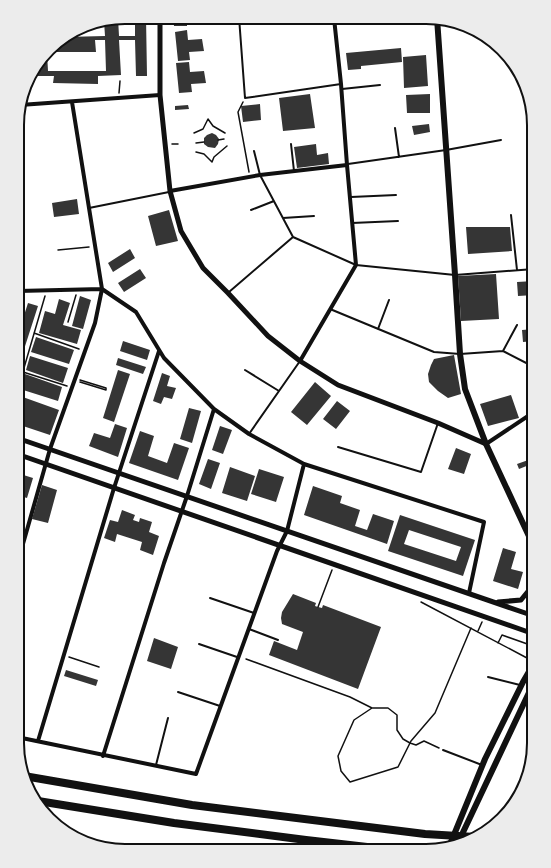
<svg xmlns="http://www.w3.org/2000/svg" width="551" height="868" viewBox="0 0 551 868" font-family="Commissioner,sans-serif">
  <rect width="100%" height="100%" fill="#fff"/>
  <path fill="#353535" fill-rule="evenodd" d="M135,17H146L147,76H136L135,40H119L121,75L98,76V84L53,83L54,76H33V70L47,53L48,71H106L105,40H95L96,52H56V43L65,37L105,36L104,21L118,18L119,36H135Z
    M173,17H201V19H187V26H174Z
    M338,18H350L351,22L339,23Z
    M187,30L188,40L202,39L204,51L189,52L190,60L178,61L175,32Z
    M401,48L402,62L361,66V69L348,70L346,53Z
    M426,55L428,86L404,88L403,57Z
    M189,62L190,72L204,71L206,83L191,84L192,92L179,93L176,63Z
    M310,94L315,128L283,131L279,98Z
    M430,94V113H407L406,95Z
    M260,104L261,120L243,122L241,106Z
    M188,105L189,109L175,110V106Z
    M429,124L430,132L414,135L412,126Z
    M212,133L216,135L219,139L218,144L215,148L208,147L204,144V138L207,135Z
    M316,144L317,155L328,153L329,164L297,168L294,147Z
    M77,199L79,214L54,217L52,203Z
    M169,210L178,241L156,246L148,216Z
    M466,227H510L512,251L468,254Z
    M130,249L135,258L113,272L108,263Z
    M140,269L146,278L124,292L118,283Z
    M496,274L499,319L461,321L458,276Z
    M534,281V295L518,296L517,282Z
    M80,296L91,300L83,329L72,326Z
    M59,299L70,303L63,325L81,330L77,344L39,333L45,311L55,314Z
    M28,303L38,306L18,368V334Z
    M534,329V341L523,342L522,330Z
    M36,337L74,350L69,364L31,352Z
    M123,341L150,350L147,360L120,351Z
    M454,355L461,394L448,398L438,391L429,382L428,374L431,365L434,359Z
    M30,356L68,368L63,383L26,370Z
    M118,358L146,367L143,374L116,365Z
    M118,370L130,374L114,422L103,418Z
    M162,373L170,376L167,386L176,388L172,399L164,397L161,404L153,401Z
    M25,374L62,387L58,401L20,389Z
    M315,382L331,396L307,425L291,412Z
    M511,395L519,418L488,426L480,404Z
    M20,396L59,410L50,435L17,424V403Z
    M337,401L350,411L336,429L323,419Z
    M189,408L201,411L192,443L180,439Z
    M115,424L127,428L118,457L89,446L94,433L110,438Z
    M220,426L232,430L223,454L212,450Z
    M140,431L154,436L148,456L167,463L174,443L189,448L178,480L129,463Z
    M456,448L471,454L464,474L448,469Z
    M534,458V463L519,469L517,464Z
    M208,459L220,463L211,489L199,484Z
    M230,467L255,476L247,501L222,493Z
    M259,469L284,477L276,502L251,494Z
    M17,473L33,478L27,498L17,495Z
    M42,485L57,490L48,523L32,519Z
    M313,486L342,496L340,503L360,510L355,526L367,530L373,514L394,521L387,544L304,515Z
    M122,510L135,515L133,520L139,522L140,518L152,522L149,532L159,536L153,555L140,550L142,542L117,534L115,542L104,538L110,520L118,522Z
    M400,515L475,540L463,576L388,551ZM409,530L461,547L456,561L404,544Z
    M17,520L24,522L19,537L17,536Z
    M503,548L516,552L511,569L523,572L518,589L493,581Z
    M293,594L316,603L315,606L318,607L322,608L323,605L381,627L358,689L269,655L274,641L297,650L303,632L282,624L281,618L282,612Z
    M154,638L178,647L171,669L147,661Z
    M66,670L98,680L96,686L64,676Z"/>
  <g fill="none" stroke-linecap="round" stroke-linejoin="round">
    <path stroke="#111" stroke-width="1.5" d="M119,93L120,81
      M243,102L238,112L249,172
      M194,133L203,129L208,119L213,126L225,133
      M218,140L224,139
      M196,143L204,142
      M172,144H178
      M196,152L204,154L212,162L214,157L227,146
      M58,250L89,247
      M68,322L76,295
      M34,333L79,349
      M23,372L67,386
      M80,380L106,388V390L80,382
      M19,385L45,296
      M421,602L527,658
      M318,607L332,570
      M478,631L482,622
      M498,643L502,635L533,646
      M69,657L99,667
      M246,659L350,697L372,708H388L397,715V730L403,739L410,743L416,745L424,741L439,748
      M372,708L354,720L338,756L341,771L350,782L398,767L411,741L435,713L471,628"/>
    <path stroke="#111" stroke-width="2" d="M239,17L245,98L341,84
      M342,89L380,85
      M395,128L399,157
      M291,144L294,171
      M254,151L260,175L293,237
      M348,164L446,150L501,140
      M351,197L396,195
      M89,208L169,192
      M251,210L274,201
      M511,215L517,270
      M283,218L314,216
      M352,223L398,221
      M293,237L356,265L455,275L534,269
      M229,292L293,237
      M330,309L434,352L460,354L503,351L534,367
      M378,329L389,300
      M503,351L517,325
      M245,370L279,391
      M249,434L300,361
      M338,447L421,472L438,423
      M210,598L254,613
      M249,629L278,640
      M199,644L237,657
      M488,677L520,685
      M178,692L220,706
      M443,750L482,765
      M156,765L168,718"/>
    <path stroke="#111" stroke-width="4" d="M20,105L160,95
      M170,191L260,175L347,165
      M18,291L102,289L136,312L164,358L214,409L249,434L304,464L484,522L469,593
      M300,361L356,265L347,165L341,84L334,18
      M486,444L534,412
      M17,565L50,449L95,323L102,289L72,102
      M17,737L196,774L277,551L287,531L304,464
      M38,741L114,488L159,351
      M103,756L164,563L187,496L214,409"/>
    <path stroke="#111" stroke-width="5" d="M160,17V95L170,191L181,231L203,268L228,293L268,336L300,361L338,385L438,423L486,444
      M17,438L534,616
      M17,454L534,634
      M498,602L521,600L534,584"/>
    <path stroke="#111" stroke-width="6" d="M437,18L455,275L460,354L465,389L486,444L534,547
      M457,845L534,682
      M449,847L485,759L523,682L534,663"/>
    <path stroke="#111" stroke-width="8" d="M24,776L192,805L425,834L475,837
      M38,801L174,823L306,840L402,851"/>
  </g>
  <path d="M0 0H551V868H0ZM125 24H426A101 101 0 0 1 527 125V743A101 101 0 0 1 426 844H125A101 101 0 0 1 24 743V125A101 101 0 0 1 125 24Z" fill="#ececec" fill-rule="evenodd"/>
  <path fill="none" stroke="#111" stroke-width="2" d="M125 24H426A101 101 0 0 1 527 125V743A101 101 0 0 1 426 844H125A101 101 0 0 1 24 743V125A101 101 0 0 1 125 24Z"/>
</svg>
